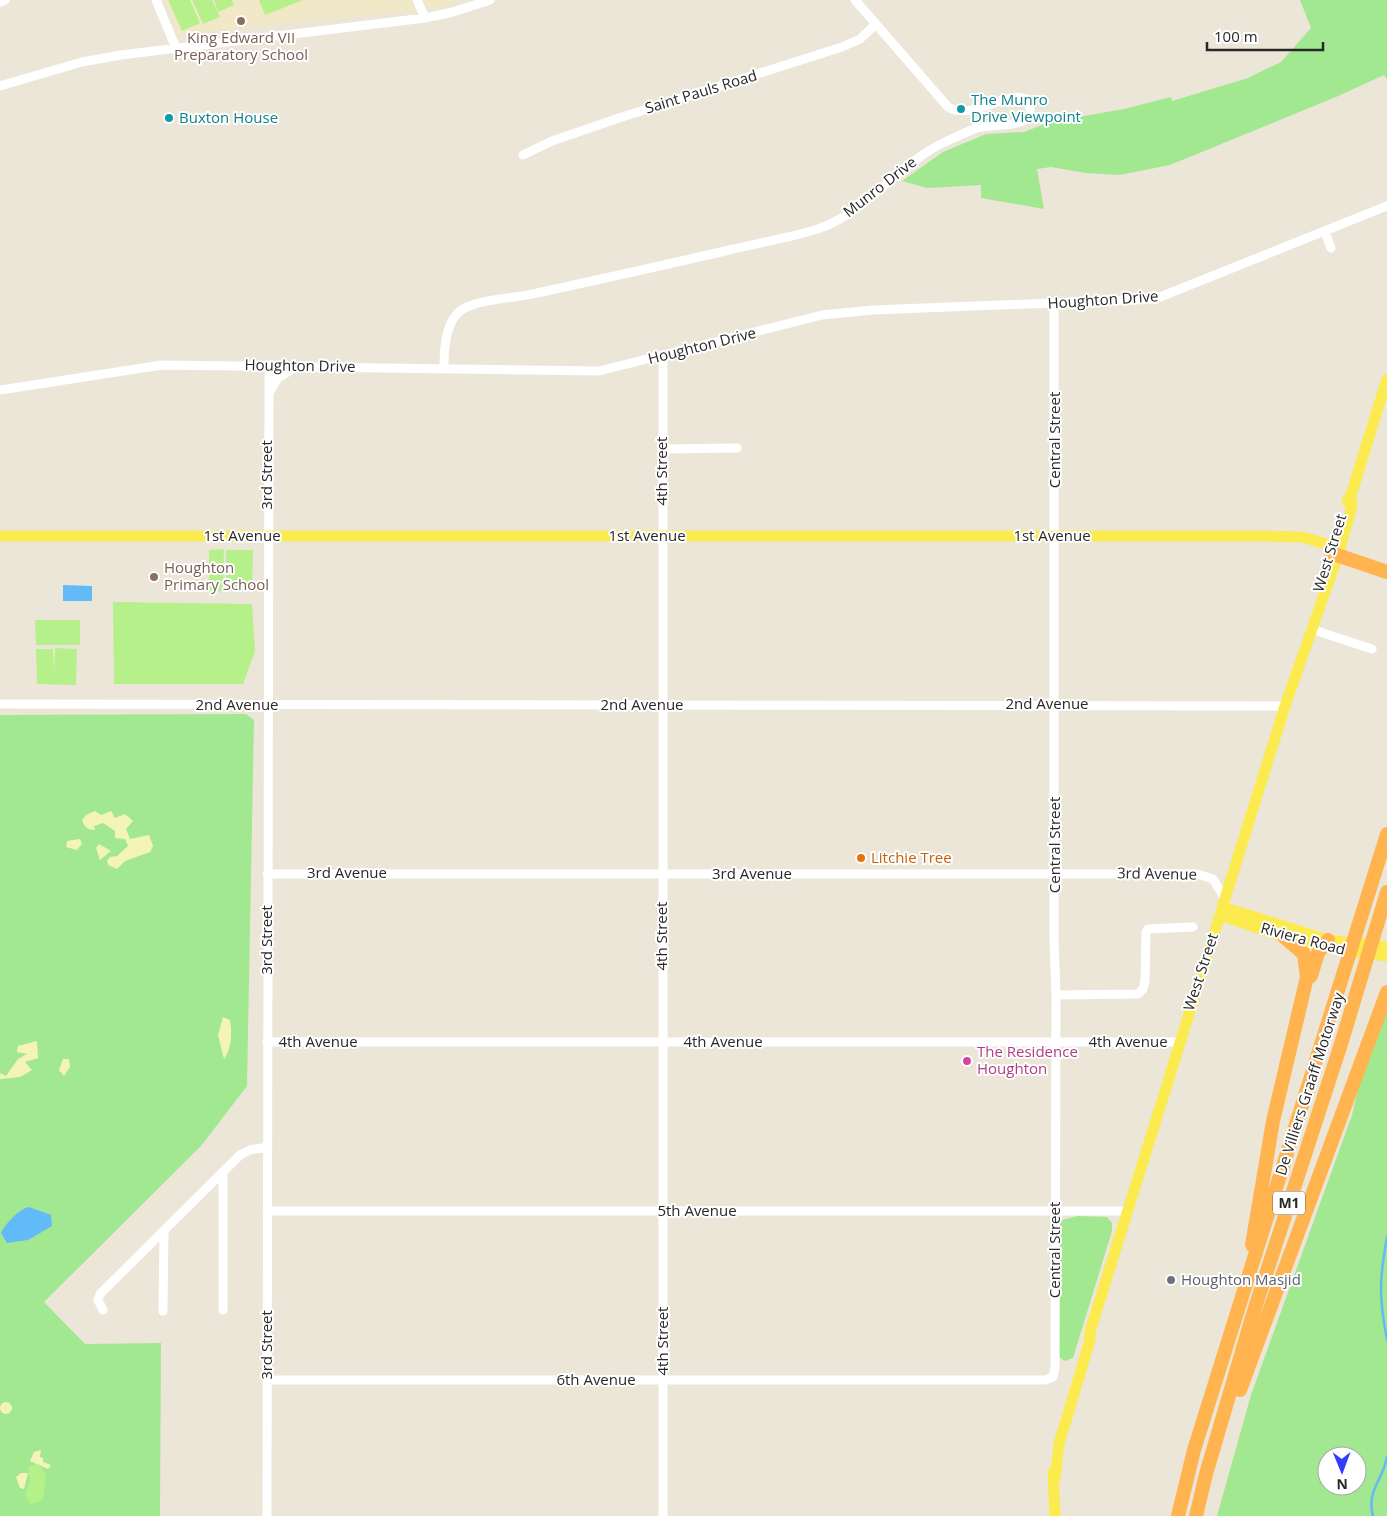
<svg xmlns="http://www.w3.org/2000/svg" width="1387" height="1516" viewBox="0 0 1387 1516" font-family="'Open Sans',sans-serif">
  <rect width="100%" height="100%" fill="#ece6d8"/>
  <path fill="#f0e8c6" d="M164,0H460L441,8L178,34Z"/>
  <path fill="#a1e890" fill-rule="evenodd" d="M1300,0H1387V79L1384,75L1336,97L1170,165L1120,175L1086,173L1051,167L1037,169L1044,209L981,198V185L927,188L902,181L943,152L986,134L1024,132L1050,122L1124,109L1171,97L1172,101L1248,78L1266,69L1281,62L1311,28Z
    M246,714L254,720L247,1086L201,1146L44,1302L85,1344L161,1343L160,1516H0V715Z
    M1387,1003V1516H1217L1251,1395L1352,1115L1361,1075ZM1327,1456H1357V1486H1327Z
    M1078,1216L1107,1217L1112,1223V1231L1073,1358L1065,1361L1060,1358L1059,1353V1226L1062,1220Z"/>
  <path fill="#f5f4b8" d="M95,811L101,815L111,811L115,818L125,814L133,821L126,829L130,839L149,835L153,846L150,852L125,861L117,869L108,865L107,861L110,857L117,856L128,846L125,839L115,838V831L103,823L94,826L95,830C88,830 84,827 82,820L86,815Z
    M80,839L82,844L77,850L66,847L67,841Z
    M99,844L111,851L100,860L96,848Z
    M223,1017L230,1020C232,1032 232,1048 224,1059L218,1035Z
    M37,1041L38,1058L25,1062L32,1070L20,1077L0,1079V1073L6,1076L18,1059L27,1054L17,1052L18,1046Z
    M63,1059H69L70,1067L64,1076L59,1070Z
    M0 1408a6 6 0 1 1 12 0a6 6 0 1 1-12 0Z
    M41,1450L40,1457L43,1458V1462L51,1465L48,1469L30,1461L34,1452Z
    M21,1473H28L24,1489L20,1488L16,1477Z"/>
  <path fill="#b6f08a" d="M168,0H190L200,23L182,31Z
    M192,0H212L220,17L203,24Z
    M214,0H232L234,5L218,12Z
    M259,0H303L265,15Z
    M224,549L223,591L209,592V550Z
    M226,550H253L252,591H226Z
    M113,602L252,604L255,651L243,684H114Z
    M35,620H80V645H36Z
    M55,648L77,649L76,685L37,684L36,649H53L54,672Z
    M38,1464L46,1474L43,1500L30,1504L25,1494L30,1482L28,1467Z"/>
  <path fill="#62bbf8" d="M63,585L92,586V601H63Z
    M29,1207L51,1215L52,1226L28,1240L7,1243L1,1233C6,1223 19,1209 29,1207Z"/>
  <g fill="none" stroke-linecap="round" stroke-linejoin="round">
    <path stroke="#62bbf8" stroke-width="2.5" d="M1387,1237C1379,1280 1379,1298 1387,1340
      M1373,1516C1366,1491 1383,1480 1387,1457"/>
    <path stroke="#fff" stroke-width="9" d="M156,0L176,48
      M417,0L425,18
      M0,2L5,0
      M0,86L82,62L121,55L425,18L453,12L490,0
      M523,155L552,141L619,118L842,47L860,39L876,24
      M1325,232L1331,248
      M663,356V1516
      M444,368C444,349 445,320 463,309C480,299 517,298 537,293C601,279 665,265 729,250C758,243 789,238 818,229C867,212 899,163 945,142C956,137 966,132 977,128C993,123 1019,129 1030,115V103C1014,83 974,123 948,107L855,0
      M0,390L162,365L599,371L822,315L873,310L1155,299L1387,206
      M269,393L278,378L296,367
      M662,449L737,448
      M1311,629L1372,649
      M0,704L1285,706
      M267,874H1197L1213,879L1225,899
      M1056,995L1138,994L1143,989L1145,981L1146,932L1148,929L1193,927
      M267,1042H1179
      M267,1211H1127
      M103,1310L98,1300L100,1294L240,1155L250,1150L267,1147
      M223,1310V1172
      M163,1311L164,1230
      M267,1380H1045L1053,1377L1055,1367L1056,995L1054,939V304
      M267,1516L269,365"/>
    <path stroke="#fbeb4e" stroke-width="11" d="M1347,501L1351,495L1387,379
      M0,536H1255L1302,537L1333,546
      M1229,909L1328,940L1387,947
      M1220,915L1284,937L1322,947L1387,956
      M1053,1472L1055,1516
      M1055,1479L1059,1444L1090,1340V1332L1285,706L1338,555L1352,506L1351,495"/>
    <path stroke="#ffb450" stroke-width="14" d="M1331,553L1387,572
      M1311,976L1318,953L1328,940
      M1252,1245L1273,1121L1307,977L1304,954L1284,937
      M1240,1390L1387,992
      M1178,1516L1194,1450L1387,834
      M1196,1516L1206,1474L1253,1314L1341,1044L1387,892"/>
  </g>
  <g fill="#8d6e63" stroke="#fff" stroke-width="2">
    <circle cx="241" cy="21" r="5"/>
    <circle cx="154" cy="577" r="5"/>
  </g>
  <g fill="#0f9aa8" stroke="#fff" stroke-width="2">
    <circle cx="961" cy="109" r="5"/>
    <circle cx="169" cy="118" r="5"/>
  </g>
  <circle fill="#e8710a" stroke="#fff" stroke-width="2" cx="861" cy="858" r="5"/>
  <circle fill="#d1479c" stroke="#fff" stroke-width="2" cx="967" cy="1061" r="5"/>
  <circle fill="#6b7280" stroke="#fff" stroke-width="2" cx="1171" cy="1280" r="5"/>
  <g text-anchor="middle" stroke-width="4" stroke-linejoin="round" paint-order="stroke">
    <rect fill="#fff" stroke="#686868" stroke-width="1" x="1273" y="1191.5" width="32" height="23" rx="4"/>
    <g font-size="14" font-weight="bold" fill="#282828">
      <text x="1289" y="1208">M1</text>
    </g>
    <g font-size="15" fill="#785e54" stroke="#fff">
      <text x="241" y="43">King Edward VII<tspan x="241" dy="17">Preparatory School</tspan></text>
      <text x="164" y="573" text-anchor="start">Houghton<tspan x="164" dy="17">Primary School</tspan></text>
    </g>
    <g font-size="15" fill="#282828" stroke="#fff">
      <text transform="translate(701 92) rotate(-17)" y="5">Saint Pauls Road</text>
      <text transform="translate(880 187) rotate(-38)" y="5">Munro Drive</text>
      <text transform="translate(1103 300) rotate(-4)" y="5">Houghton Drive</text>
      <text transform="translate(702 346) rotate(-14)" y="5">Houghton Drive</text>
      <text transform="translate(300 366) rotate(1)" y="5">Houghton Drive</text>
      <text transform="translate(1055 440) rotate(-90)" y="5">Central Street</text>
      <text transform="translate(662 471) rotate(-90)" y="5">4th Street</text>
      <text transform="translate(267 475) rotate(-90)" y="5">3rd Street</text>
      <text x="242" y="541">1st Avenue</text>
      <text x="647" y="541">1st Avenue</text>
      <text x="1052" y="541">1st Avenue</text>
      <text transform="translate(1330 553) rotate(-73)" y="5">West Street</text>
      <text x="1047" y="709">2nd Avenue</text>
      <text x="237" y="710">2nd Avenue</text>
      <text x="642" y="710">2nd Avenue</text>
      <text transform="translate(1055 845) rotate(-90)" y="5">Central Street</text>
      <text x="347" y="878">3rd Avenue</text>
      <text x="752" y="879">3rd Avenue</text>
      <text transform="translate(1157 874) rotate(1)" y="5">3rd Avenue</text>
      <text transform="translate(662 936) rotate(-90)" y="5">4th Street</text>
      <text transform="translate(1303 939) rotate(15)" y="5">Riviera Road</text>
      <text transform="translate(267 940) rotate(-90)" y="5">3rd Street</text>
      <text transform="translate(1201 972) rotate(-72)" y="5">West Street</text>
      <text x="318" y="1047">4th Avenue</text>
      <text x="723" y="1047">4th Avenue</text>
      <text x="1128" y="1047">4th Avenue</text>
      <text transform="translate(1310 1084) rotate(-72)" y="5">De Villiers Graaff Motorway</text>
      <text x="697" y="1216">5th Avenue</text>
      <text transform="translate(1055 1250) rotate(-90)" y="5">Central Street</text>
      <text transform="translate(663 1341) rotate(-90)" y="5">4th Street</text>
      <text transform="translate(267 1345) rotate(-90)" y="5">3rd Street</text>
      <text x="596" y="1385">6th Avenue</text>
    </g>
    <g font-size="15" fill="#0d838f" stroke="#fff" text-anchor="start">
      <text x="971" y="105">The Munro<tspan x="971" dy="17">Drive Viewpoint</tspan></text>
      <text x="179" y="123">Buxton House</text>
    </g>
    <g font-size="15" fill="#c56008" stroke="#fff" text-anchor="start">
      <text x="871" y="863">Litchie Tree</text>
    </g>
    <g font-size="15" fill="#b23c85" stroke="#fff" text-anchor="start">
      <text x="977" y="1057">The Residence<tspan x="977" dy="17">Houghton</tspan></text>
    </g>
    <g font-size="15" fill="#5b616d" stroke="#fff" text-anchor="start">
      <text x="1181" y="1285">Houghton Masjid</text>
    </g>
  </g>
  <g transform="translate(1342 1471) rotate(179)"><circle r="24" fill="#ffffff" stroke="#a9a9a9"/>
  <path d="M0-4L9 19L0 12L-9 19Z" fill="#323cff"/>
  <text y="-8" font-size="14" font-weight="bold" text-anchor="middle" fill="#282828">N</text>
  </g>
  <path d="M1207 42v8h116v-8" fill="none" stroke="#282828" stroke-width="2.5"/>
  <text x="1214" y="42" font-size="15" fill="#282828" stroke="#ffffff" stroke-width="4" paint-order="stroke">100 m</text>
</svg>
